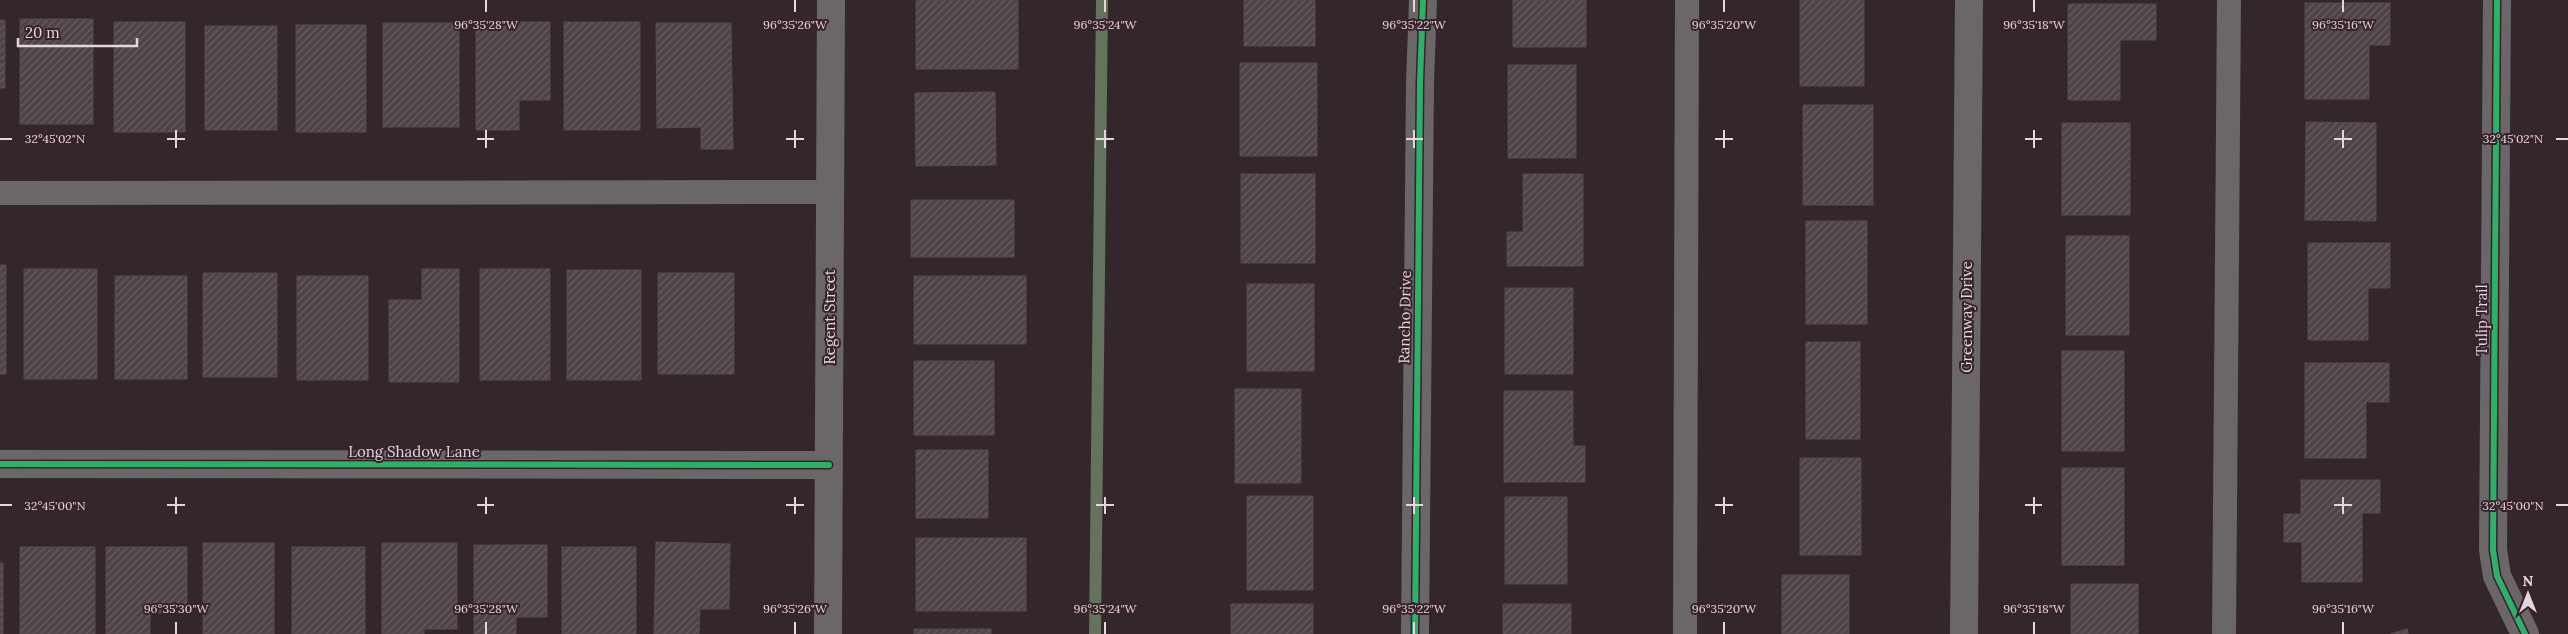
<svg xmlns="http://www.w3.org/2000/svg" width="2568" height="634" viewBox="0 0 2568 634" font-family="Lora,serif">
  <defs>
    <pattern id="building-hatch" width="6" height="6" patternUnits="userSpaceOnUse" patternTransform="scale(1.25)"><rect width="6" height="6" fill="#4e4448"/><path d="M-1 1l2-2M0 6l6-6M5 7l2-2" fill="none" stroke="#675e62"/></pattern>
  </defs>
  <rect width="100%" height="100%" fill="#33272c"/>
  <g fill="none" stroke-linecap="round" stroke-linejoin="round">
    <path stroke="#64735d" stroke-width="12" d="M1095,634L1102,0"/>
  </g>
  <path fill="url(#building-hatch)" stroke="#564b50" d="M916,0H1018V69H916Z
    M1244,0H1315V46H1244Z
    M1513,0H1586V47H1513Z
    M1800,0H1864V86H1800Z
    M2305,3H2390V45H2369V99H2305Z
    M2068,4H2156V40H2120V100H2068Z
    M20,19H93V124H20Z
    M0,20H5V88H0Z
    M114,22H185V132H114Z
    M476,22H550V100H519V130H476Z
    M564,22H640V130H564Z
    M383,23H459V127H383Z
    M656,23H731L733,149H701V127L657,128Z
    M296,25H366V132H296Z
    M205,26H277V130H205Z
    M1240,63H1317V156H1240Z
    M1508,65H1576V158H1508Z
    M995,92L996,165L916,166L915,93Z
    M1803,105H1873V205H1803Z
    M2306,122L2376,123V221L2305,220Z
    M2062,123H2130V215H2062Z
    M1241,174H1315V263H1241Z
    M1523,174H1583V266H1507V232H1523Z
    M911,200H1014V257H911Z
    M1806,221H1867V324H1806Z
    M2066,236H2129V335H2066Z
    M2308,243H2390V288H2368V340H2308Z
    M0,265H6V374H0Z
    M24,269H97V379H24Z
    M422,269H459V382H389V300H422Z
    M480,269H550V380H480Z
    M567,270H641V380H567Z
    M203,273H277V377H203Z
    M658,273H734V374H658Z
    M115,276H187V379H115Z
    M297,276H368V380H297Z
    M914,276H1026V344H914Z
    M1247,284H1314V371H1247Z
    M1505,288H1573V374H1505Z
    M1806,342H1860V439H1806Z
    M2062,351H2124V451H2062Z
    M914,361H994V435H914Z
    M2305,363H2389V402H2366V458H2305Z
    M1235,389H1301V483H1235Z
    M1504,391H1573V446H1585V482H1504Z
    M916,450H988V518H916Z
    M1800,458H1861V555H1800Z
    M2062,468H2124V565H2062Z
    M2301,480H2380V513H2362V582H2302V542H2284V514H2301Z
    M1247,496H1313V590H1247Z
    M1505,497H1567V584H1505Z
    M916,538H1026V611H916Z
    M656,542L730,544L729,609H700L699,634H654Z
    M203,543H274V634H203Z
    M382,543H457V629H424V634H382Z
    M474,545H547V617H516V634H474Z
    M20,547H95V634H20Z
    M106,547H187V613H150V634H106Z
    M292,547H365V634H292Z
    M562,547H636V634H562Z
    M0,563H3V634H0Z
    M1782,575H1849V634H1782Z
    M2071,584H2138V634H2071Z
    M1231,604H1313V634H1231Z
    M1503,604H1571V634H1503Z
    M914,629H991V634H914Z
    M2407,629L2408,634H2390Z"/>
  <g fill="none" stroke-linecap="round" stroke-linejoin="round">
    <path stroke="#6b6668" stroke-width="24" d="M0,193L830,192
      M1685,634L1687,0
      M2224,634L2229,0"/>
    <path stroke="#6b6668" stroke-width="28" d="M2497,0L2493,550L2497,576L2525,634
      M0,464L829,465
      M828,634L831,0
      M1415,634L1420,82L1423,0
      M1964,634L1969,0"/>
    <defs>
      <path id="cycleway" d="M2497,0L2493,550L2497,576L2525,634
        M0,464L829,465
        M1415,634L1420,82L1423,0"/>
    </defs>
    <use href="#cycleway" stroke="#38222b" stroke-width="9"/>
    <use href="#cycleway" stroke="#2db169" stroke-width="6"/>
  </g>
  <path fill="none" stroke="#e5d6dc" stroke-width="2" d="M486,0V12M795,0V12M1105,0V12M1414,0V12M1724,0V12M2034,0V12M2343,0V12M176,130V148M486,130V148M795,130V148M1105,130V148M1414,130V148M1724,130V148M2034,130V148M2343,130V148M0,139H12M167,139H185M477,139H494M786,139H804M1096,139H1114M1406,139H1423M1715,139H1733M2025,139H2042M2334,139H2352M2556,139H2568M176,497V514M486,497V514M795,497V514M1105,497V514M1414,497V514M1724,497V514M2034,497V514M2343,497V514M0,505H12M167,505H185M477,505H494M786,505H804M1096,505H1114M1406,505H1423M1715,505H1733M2025,505H2042M2334,505H2352M2556,505H2568M176,622V634M486,622V634M795,622V634M1105,622V634M1414,622V634M1724,622V634M2034,622V634M2343,622V634"/>
  <g text-anchor="middle" stroke-width="4" stroke-linejoin="round" paint-order="stroke">
    <g font-size="15" fill="#e5d6dc" stroke="#38222b">
      <text transform="translate(830 317) rotate(-90)" y="5">Regent Street</text>
      <text transform="translate(1405 317) rotate(-89)" y="5">Rancho Drive</text>
      <text transform="translate(1967 317) rotate(-90)" y="5">Greenway Drive</text>
      <text transform="translate(2482 320) rotate(-90)" y="5">Tulip Trail</text>
      <text x="414" y="457">Long Shadow Lane</text>
    </g>
  </g>
  <g font-size="12" text-anchor="middle" fill="#e5d6dc" stroke="#38222b" stroke-width="4" stroke-linejoin="round" paint-order="stroke">
    <text x="486" y="29">96°35'28"W</text>
    <text x="795" y="29">96°35'26"W</text>
    <text x="1105" y="29">96°35'24"W</text>
    <text x="1414" y="29">96°35'22"W</text>
    <text x="1724" y="29">96°35'20"W</text>
    <text x="2034" y="29">96°35'18"W</text>
    <text x="2343" y="29">96°35'16"W</text>
    <text x="55" y="143">32°45'02"N</text>
    <text x="2513" y="143">32°45'02"N</text>
    <text x="55" y="510">32°45'00"N</text>
    <text x="2513" y="510">32°45'00"N</text>
    <text x="176" y="613">96°35'30"W</text>
    <text x="486" y="613">96°35'28"W</text>
    <text x="795" y="613">96°35'26"W</text>
    <text x="1105" y="613">96°35'24"W</text>
    <text x="1414" y="613">96°35'22"W</text>
    <text x="1724" y="613">96°35'20"W</text>
    <text x="2034" y="613">96°35'18"W</text>
    <text x="2343" y="613">96°35'16"W</text>
  </g>
  <g transform="translate(2528 594)" stroke="#38222b" stroke-width="4" paint-order="stroke">
  <path d="M0-4L9 19L0 12L-9 19Z" fill="#e5d6dc"/>
  <text y="-8" font-size="14" font-weight="bold" text-anchor="middle" fill="#e5d6dc">N</text>
  </g>
  <path d="M18 38v8h119v-8" fill="none" stroke="#e5d6dc" stroke-width="2.5"/>
  <text x="25" y="38" font-size="15" fill="#e5d6dc" stroke="#38222b" stroke-width="4" paint-order="stroke">20 m</text>
</svg>
